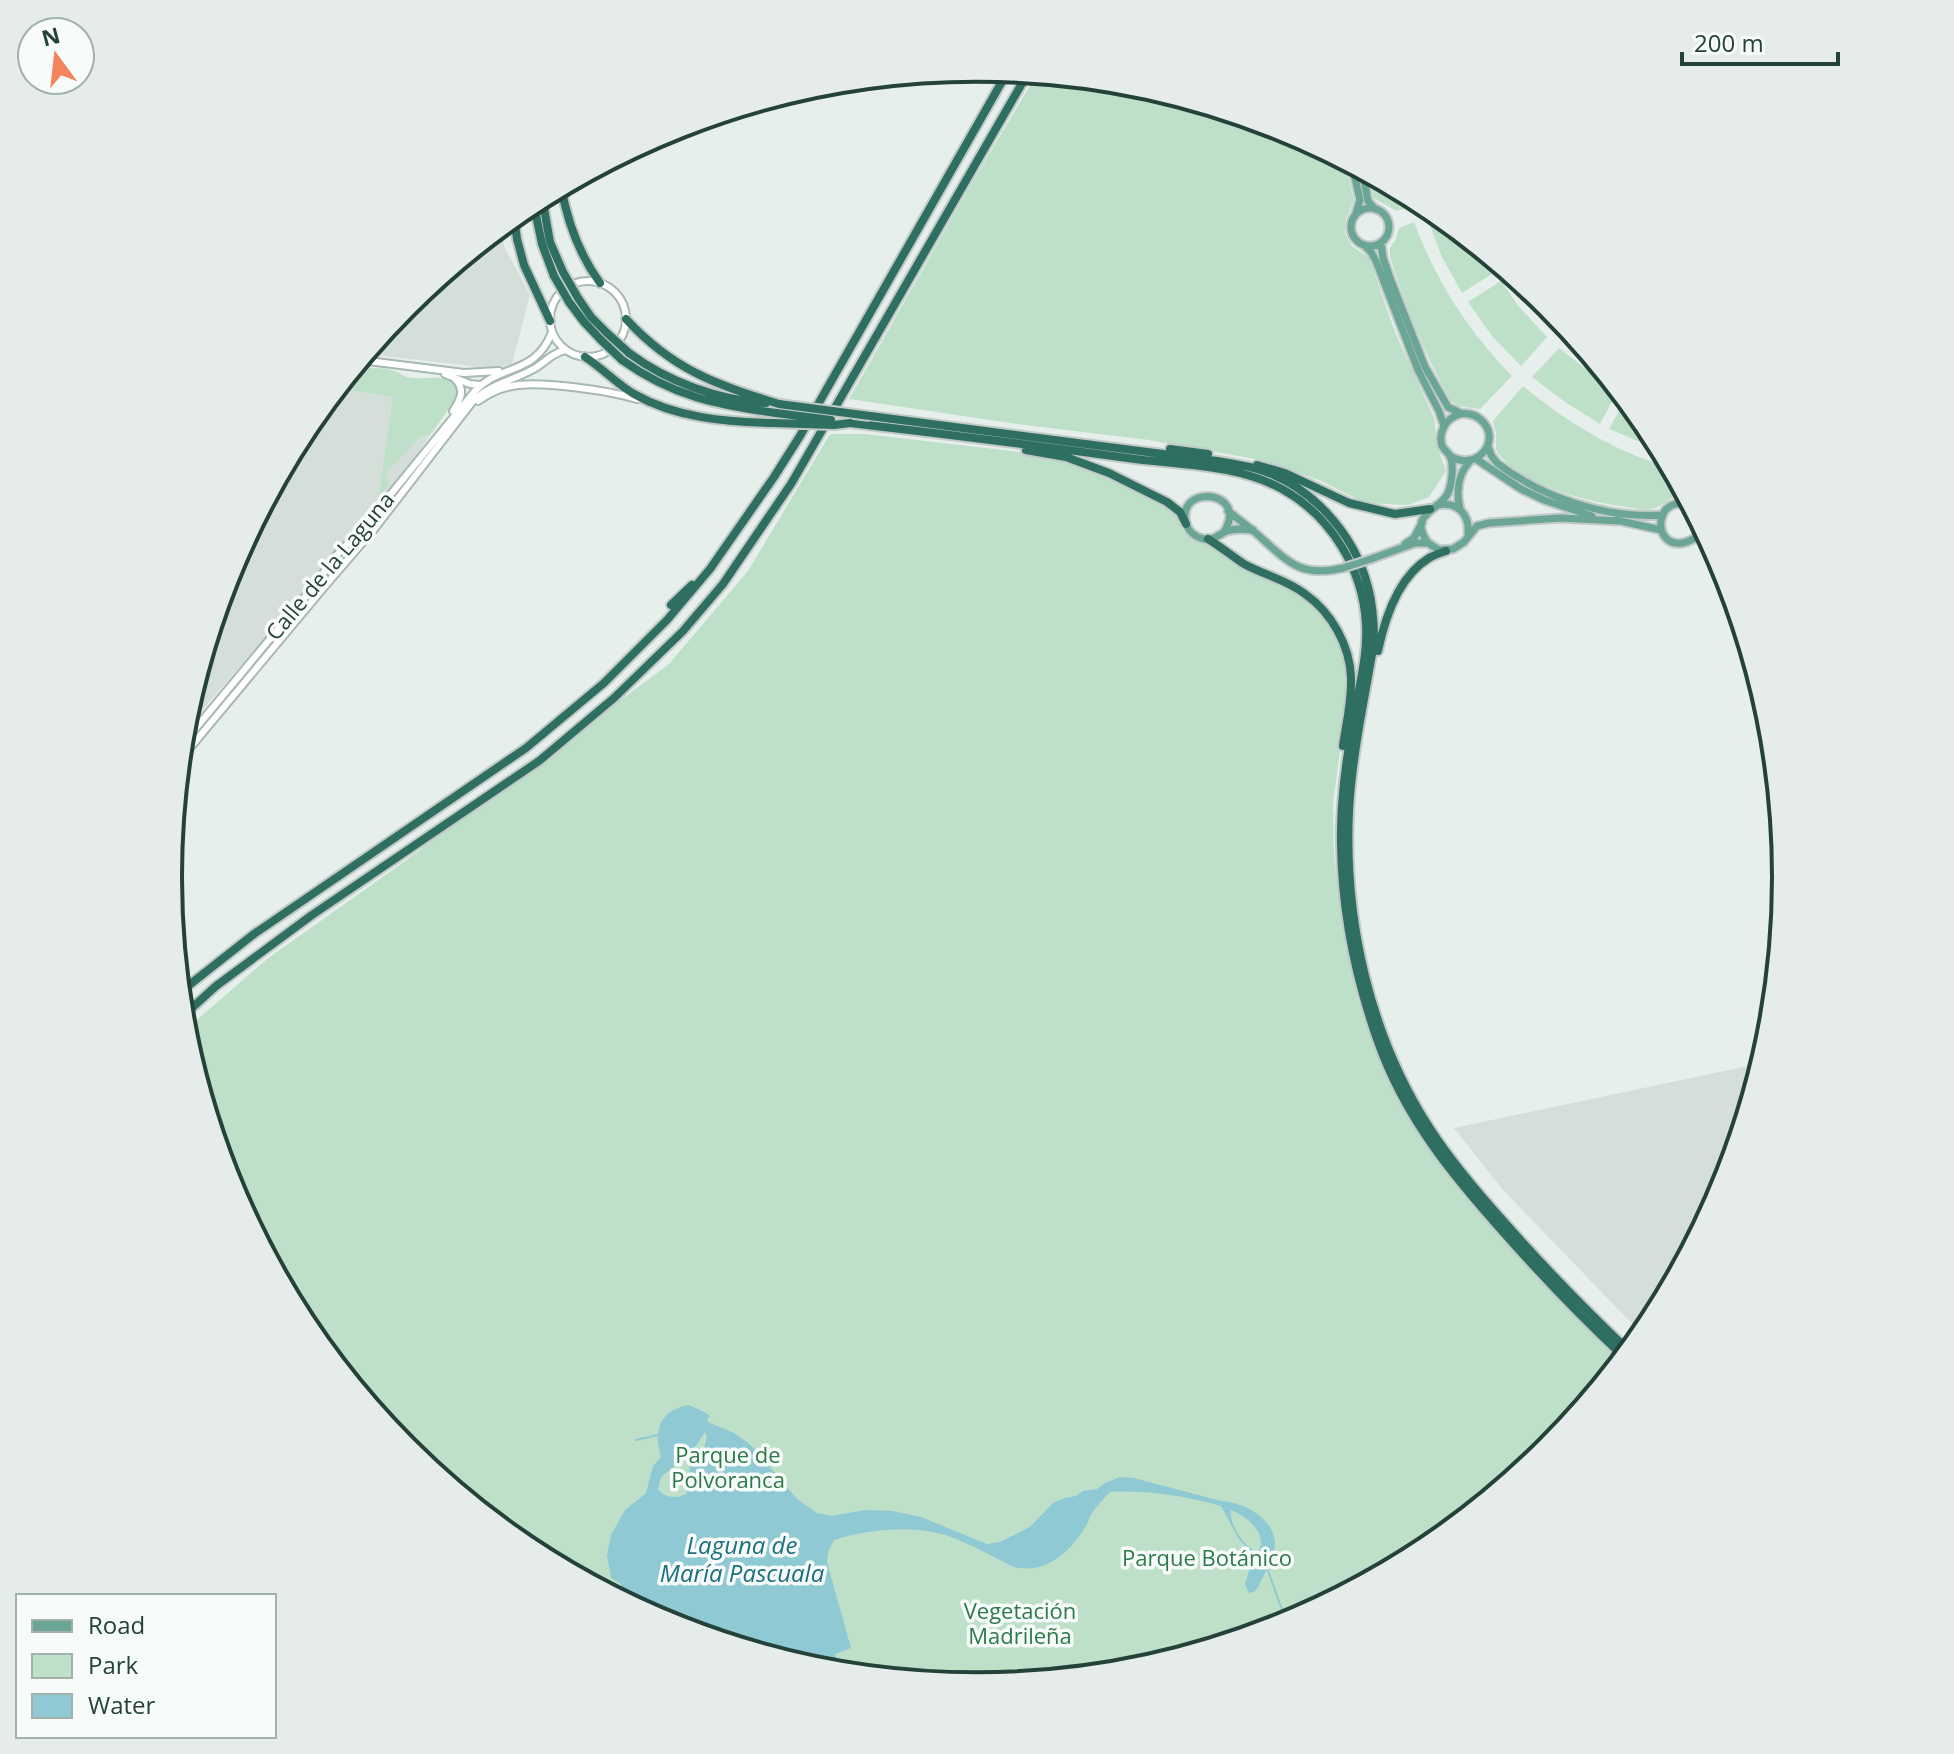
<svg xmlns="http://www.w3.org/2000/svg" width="1954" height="1754" viewBox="0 0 1954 1754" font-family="'Open Sans',sans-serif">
  <rect width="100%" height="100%" fill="#e6efeb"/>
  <path fill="#d4dfda" d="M501,226L504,246L530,295L512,364L497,368L481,369L472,366L365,354L405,305Z
    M349,373L460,393L383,503L182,733L184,719L230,567L305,427Z
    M1762,1063L1724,1187L1649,1327L1643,1335L1502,1189L1454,1128Z"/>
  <path fill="#bfe0c8" d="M1037,74L1135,84L1287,130L1345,161L1354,201L1346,219L1345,233L1351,245L1369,258L1395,332L1434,418L1437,446L1446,471L1429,497L1408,505L1365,503L1319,480L1261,460L1149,440L1017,424L849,399L973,181Z
    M1370,174L1406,193L1409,207L1397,211L1373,198Z
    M1439,215L1483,251L1495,272L1462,293L1442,257L1427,218Z
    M1414,222C1436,281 1468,331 1512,376L1480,409L1458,406L1451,401C1425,355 1406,307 1390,257V248L1396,239L1399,228Z
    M1501,281L1519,307L1547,337L1521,366L1492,336L1468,302Z
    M1559,348L1591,373L1618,390L1600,424L1565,402L1532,377Z
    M354,367C367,368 382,367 394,371C399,372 402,375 406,377C425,381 442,372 457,386L458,397L429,435L420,436L406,453L387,471L388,487L379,495L393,397L355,391L347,376Z
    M1523,386C1567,423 1616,452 1671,468L1680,485L1679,493C1674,497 1658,508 1652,509C1645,511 1634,508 1627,507C1590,503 1516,484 1496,450V433L1493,421Z
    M1626,398L1650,428L1662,451L1609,429Z
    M830,434H865L1046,455L1080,464L1164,503L1173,508L1178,516L1182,530L1193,541L1219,548L1296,591L1315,605L1336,633L1346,660V705L1333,804L1334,856L1343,929L1358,1001L1391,1084L1463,1195L1515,1253L1622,1360L1549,1449L1426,1550L1286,1625L1134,1671L1095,1674L977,1686L819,1670L667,1624L527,1549L405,1449L304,1326L229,1186L183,1032L267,959L401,864L669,664L748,571Z"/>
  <path fill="#8ec9d4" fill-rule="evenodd" d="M689,1405L708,1414L710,1417L707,1419L708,1422L736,1434L752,1446L797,1499L817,1513L831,1516L865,1510L892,1511L921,1517L987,1544L1000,1542L1030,1527L1053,1503L1064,1498L1076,1496L1083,1491L1097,1489L1105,1483L1120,1477L1134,1478L1221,1501C1246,1502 1281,1522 1274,1552C1271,1564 1263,1576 1258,1587L1254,1592L1249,1593L1245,1584L1254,1555L1239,1539L1221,1506C1185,1496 1148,1490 1110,1492C1104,1499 1097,1505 1093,1512C1088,1519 1091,1517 1087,1524C1072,1551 1046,1575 1014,1567C993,1557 973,1545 951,1537C915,1524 870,1529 834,1540L828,1552L827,1562L851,1648L835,1654L837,1661L825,1671L819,1670L667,1624L625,1602L620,1596L622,1592L621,1584L611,1578L607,1555L611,1535L625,1510L646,1493L653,1466L661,1457C653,1430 660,1410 689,1405ZM705,1432L707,1438L704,1448H698C687,1460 690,1479 686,1494C677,1499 664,1498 658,1489L661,1477L692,1452ZM1231,1510C1247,1517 1265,1530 1260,1550L1256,1552C1243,1545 1229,1524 1231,1510Z"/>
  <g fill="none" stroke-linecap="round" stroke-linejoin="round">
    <path stroke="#8ec9d4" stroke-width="2" d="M636,1440L658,1435
      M1267,1568L1287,1624"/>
    <defs>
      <path id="minor" d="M550 319a38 38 0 1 1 76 0a38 38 0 1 1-76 0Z
        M360,360L464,373L499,371
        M445,374L470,384L479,385
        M478,401C488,394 500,388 512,386C539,380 610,391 637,399
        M453,411C460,400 466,390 455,379
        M181,746L314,586L334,558L369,521L475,391C501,363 535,376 552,332
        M179,761L324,587L375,528L473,401C492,383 516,380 537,367C547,360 553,353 565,350"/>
      <path id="major" d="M1352,165L1360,200L1356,213
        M1362,170L1368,201L1375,209
        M1351 227a19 19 0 1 1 38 0a19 19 0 1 1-38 0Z
        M1381,243L1383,258L1390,278L1425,367L1448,407L1460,413
        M1364,245L1371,252L1376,261L1418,370L1439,411L1444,426
        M1488,446L1491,455L1497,463C1541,497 1606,519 1662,515
        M1476,459L1521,489L1544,500L1592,516
        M1437,505C1457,501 1470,514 1468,534
        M1693,508C1656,488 1649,547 1682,543C1691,542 1698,535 1706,533
        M1460,509C1456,492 1458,474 1470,461
        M1228,511C1238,519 1249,527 1258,535C1288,562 1301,578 1343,568
        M1616,520L1661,530
        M1224,532C1250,490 1176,483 1186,523C1188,531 1195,537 1204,539C1214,541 1219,534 1227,531C1236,528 1244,529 1253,530
        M1696,536L1699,530L1700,522
        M1428,543C1407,513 1439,512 1448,493C1452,484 1454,465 1450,456C1448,452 1444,450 1442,446C1438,433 1445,420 1457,415C1465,412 1474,414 1480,419C1504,439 1477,473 1450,456
        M1405,544L1414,538L1422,523
        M1371,559L1415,543H1428L1439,550L1453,549L1464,542L1477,526L1489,523L1560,518L1620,521"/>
      <path id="highway" d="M561,186C567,221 579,254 600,283
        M542,197L550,242L563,272
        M533,201L542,244L554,276
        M514,216L517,239L524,265L550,321
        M578,298L591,317L607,333
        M569,302L584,322L601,340
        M626,319C673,370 715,384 779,404
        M629,353C668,382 718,400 766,403
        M585,357C602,368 617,384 634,394C676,418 726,422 773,423
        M622,360C672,396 717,405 776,413
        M870,416L1217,461C1229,463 1242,465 1254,468C1309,483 1354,532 1368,587C1373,605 1374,624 1374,642C1365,698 1352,754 1349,811C1344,921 1370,1037 1431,1130C1453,1164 1479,1194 1507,1225C1546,1269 1587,1311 1629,1351
        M850,423C945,434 1040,446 1135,459C1184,465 1238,465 1282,489C1331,516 1363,569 1366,624C1368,655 1359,686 1354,717C1346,759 1340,802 1341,845C1342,912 1356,980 1378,1042C1405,1118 1452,1175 1504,1233C1542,1276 1582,1318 1624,1357
        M1170,449L1208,454
        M1026,450L1066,457L1109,473L1167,502L1180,512L1186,524
        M1257,465L1285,473L1349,503L1395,514L1430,509
        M1208,539C1221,547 1232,556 1244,564C1264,575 1287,580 1305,594C1332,613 1350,646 1351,678C1352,701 1346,724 1343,746
        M671,605L692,585
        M1378,651C1385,617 1398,577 1429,558C1434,555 1440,553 1446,551
        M179,993L254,934L526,748L604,683L667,620L710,569L774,477L800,436L1008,71
        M182,1017L216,986L312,915L539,761L614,698L683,631L723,584L791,484L1028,73"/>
    </defs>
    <use href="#minor" stroke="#a8b8b2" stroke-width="10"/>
    <use href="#major" stroke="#c2cac8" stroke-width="11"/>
    <use href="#highway" stroke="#c2cac8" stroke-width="12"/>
    <use href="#minor" stroke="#fff" stroke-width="6"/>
    <use href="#major" stroke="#6aa596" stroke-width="7"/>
    <use href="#highway" stroke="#2f6f62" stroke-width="8"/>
    <defs>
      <path id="major-bridge" d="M1343,568L1371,559"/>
      <path id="highway-bridge" d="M563,272L578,298
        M554,276L569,302
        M607,333L629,353
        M601,340L622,360
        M779,404L870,416
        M776,413L831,420
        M773,423L834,425L850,423"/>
    </defs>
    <use href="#major-bridge" stroke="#c2cac8" stroke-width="11" stroke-linecap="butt"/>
    <use href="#highway-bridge" stroke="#c2cac8" stroke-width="12" stroke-linecap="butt"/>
    <use href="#major-bridge" stroke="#6aa596" stroke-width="7"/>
    <use href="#highway-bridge" stroke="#2f6f62" stroke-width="8"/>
  </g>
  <g text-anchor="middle" stroke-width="7" stroke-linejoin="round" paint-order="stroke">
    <g font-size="22" fill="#24423a" stroke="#f7fbf9">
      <text transform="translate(330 566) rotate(-50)" y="8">Calle de la Laguna</text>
    </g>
    <g font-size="22" fill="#2d7a4b" stroke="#f7fbf9">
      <text x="728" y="1463">Parque de<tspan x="728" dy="25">Polvoranca</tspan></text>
      <text x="1207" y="1566">Parque Botánico</text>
      <text x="1020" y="1619">Vegetación<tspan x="1020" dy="25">Madrileña</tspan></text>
    </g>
    <g font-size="24" font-style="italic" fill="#1c6f80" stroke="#f7fbf9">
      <text x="742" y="1554">Laguna de<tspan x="742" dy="28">María Pascuala</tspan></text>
    </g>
  </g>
  <path d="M0 0H1954V1754H0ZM182 877a795 795 0 1 1 1590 0a795 795 0 1 1-1590 0Z" fill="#e6ecea" fill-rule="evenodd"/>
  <path fill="none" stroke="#24423a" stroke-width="4" d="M182 877a795 795 0 1 1 1590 0a795 795 0 1 1-1590 0Z"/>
  <rect x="16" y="1594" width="260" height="144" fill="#f7fbf9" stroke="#a3b1ad" stroke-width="2"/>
  <rect x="32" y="1620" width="40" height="12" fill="#6aa596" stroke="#a3b1ad" stroke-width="2"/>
  <text x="88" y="1634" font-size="24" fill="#24423a">Road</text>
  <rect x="32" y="1654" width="40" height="24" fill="#bfe0c8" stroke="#a3b1ad" stroke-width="2"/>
  <text x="88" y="1674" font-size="24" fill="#24423a">Park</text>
  <rect x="32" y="1694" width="40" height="24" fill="#8ec9d4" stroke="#a3b1ad" stroke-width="2"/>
  <text x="88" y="1714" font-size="24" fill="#24423a">Water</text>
  <g transform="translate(56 56) rotate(345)"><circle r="38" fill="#f7fbf9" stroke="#a3b1ad" stroke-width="2"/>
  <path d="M0-6L14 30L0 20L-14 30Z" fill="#f4845f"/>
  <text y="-12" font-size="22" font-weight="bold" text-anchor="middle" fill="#24423a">N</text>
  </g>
  <path d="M1682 52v12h156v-12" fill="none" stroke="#24423a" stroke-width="4"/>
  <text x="1694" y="52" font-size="24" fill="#24423a" stroke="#f7fbf9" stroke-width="6" paint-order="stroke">200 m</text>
</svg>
